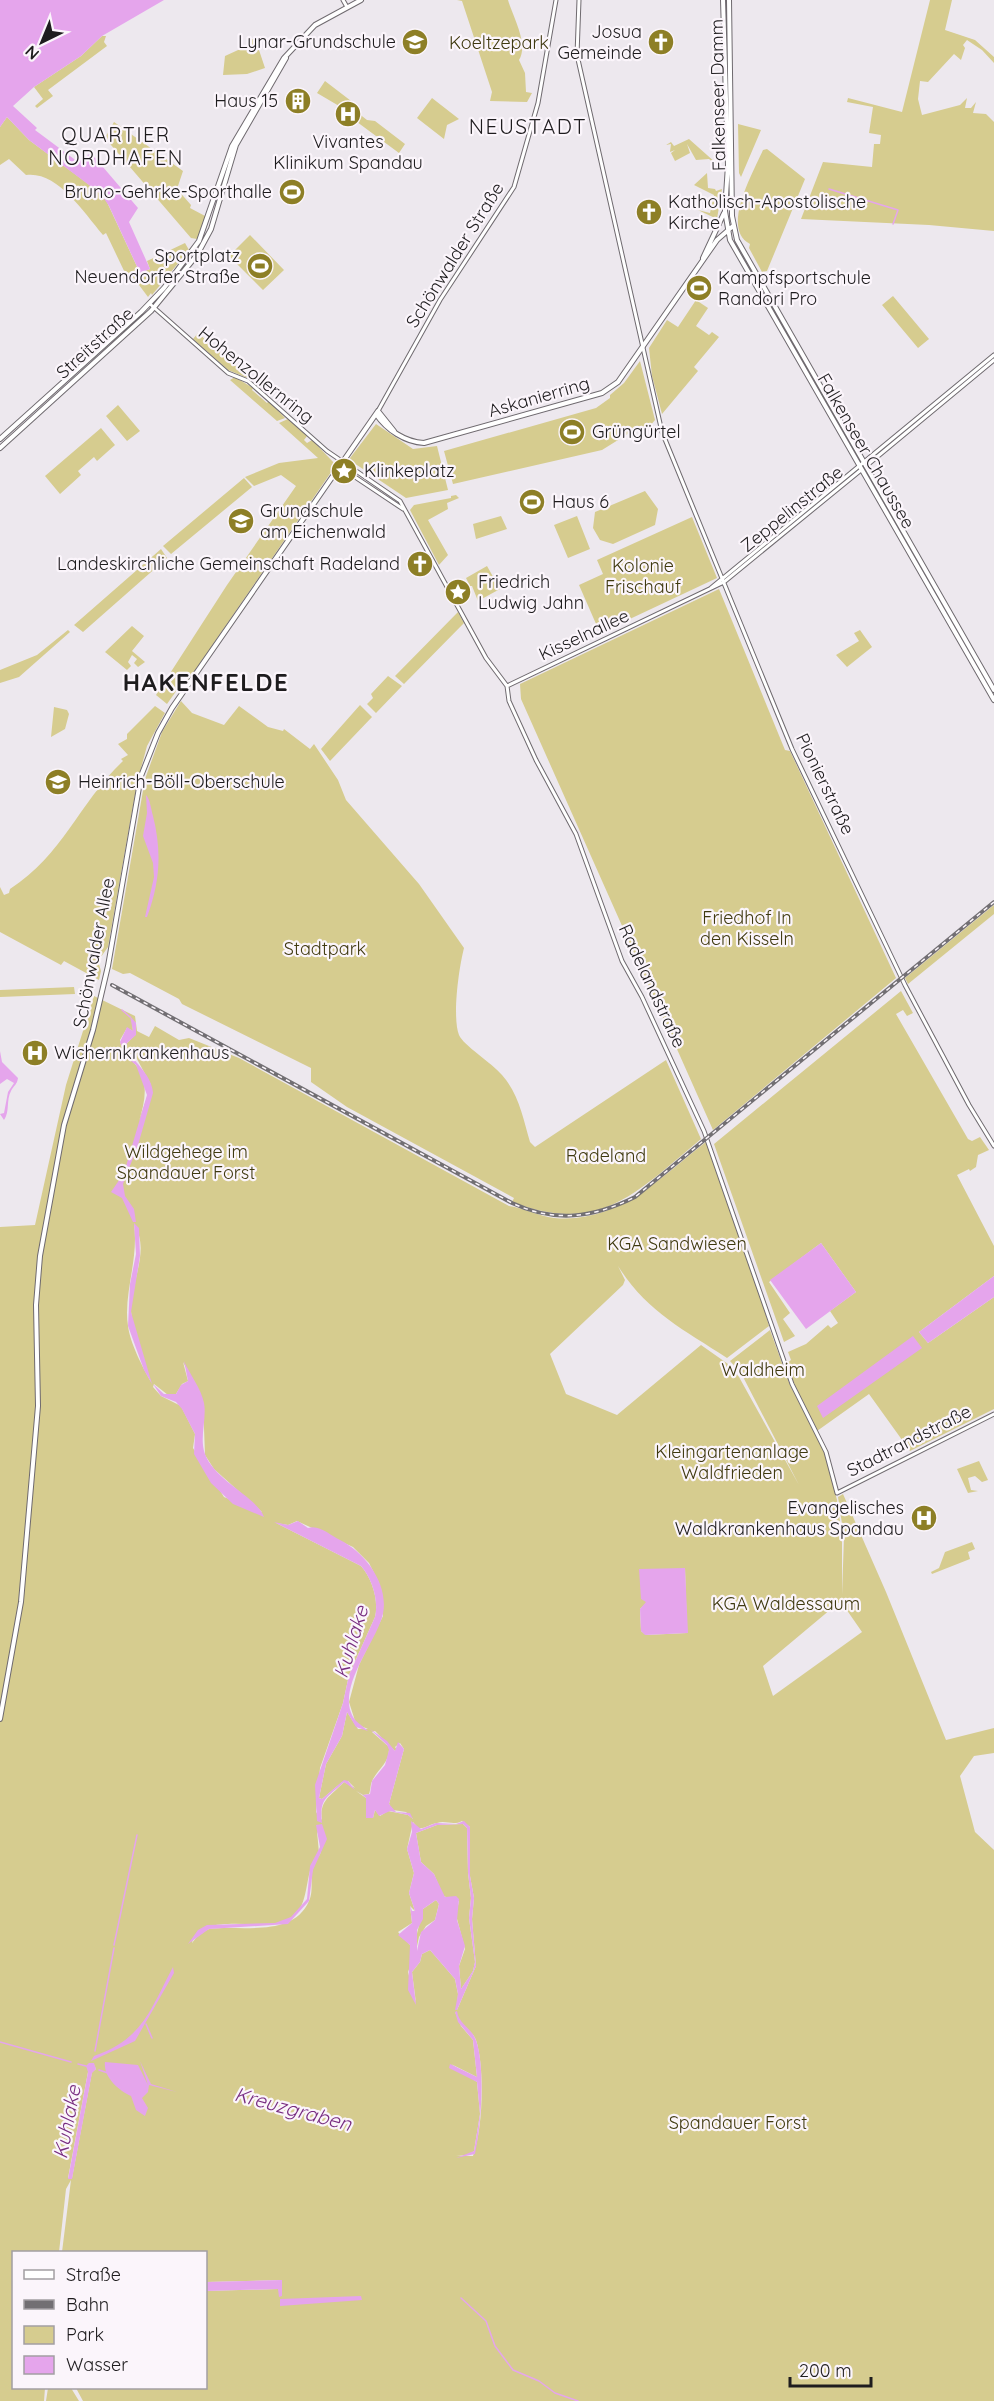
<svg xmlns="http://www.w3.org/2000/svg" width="994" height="2401" viewBox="0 0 994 2401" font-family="Quicksand,sans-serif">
  <rect width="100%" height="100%" fill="#ede8ee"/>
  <path fill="#d6cc8f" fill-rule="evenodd" d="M457,0H508C513,17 529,44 519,60L525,73L526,92L532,93L527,102L490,101L492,92L462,1Z
    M930,0H952L945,30L975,40L994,57V63L982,50L967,40L963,45L965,48L961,60L954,54L928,82L920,81L918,99L922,115L960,105L967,98L965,108H971L976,102L973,113L986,114L994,122V231L929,225L801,219L823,162L872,167L874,144H880L881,135L869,133L873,107L847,102L848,98L902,112Z
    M102,36H106L104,42L107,46L48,90L53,96L37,108L35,106L43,99L34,87L81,56Z
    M252,39L256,41L265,68L247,74L223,75L225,56L249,45Z
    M325,81L355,104L351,113L317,93Z
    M432,98L459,119L447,125L444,139L417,118Z
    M358,113L367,120L375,121L405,144L399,153L353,119Z
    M7,117L29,140L95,189L106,200L140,273L150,269L147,261L185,243L189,250L152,295L151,293L148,297L130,273L126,275L106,233L103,235C82,210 57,171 26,175L9,159L0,165V127Z
    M114,122L183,171L177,189L191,205L190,208L207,217L197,239L191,238L105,138Z
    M738,124L761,130L741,177L739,173Z
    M689,139L716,163L715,164L709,159L696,160L687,144L690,153L675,161L671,153L675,150L670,152L671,144L666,145L671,142L674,146Z
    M767,149L805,179L767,271L762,272L749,248L750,244C720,229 754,171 763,150Z
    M707,173L708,188L715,189L716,191L722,189L717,219L698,210L710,213L714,195L694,185Z
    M250,235L284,270L263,290L229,256Z
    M893,296L929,339L918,348L882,305Z
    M696,300L708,308L696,326L709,335L712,332L719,337L694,367L698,371L662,414L652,376L649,348L667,320L678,327Z
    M198,333L250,379L228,370L193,339Z
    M640,361L655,420L644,433L639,427L602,450L453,484L444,451L596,408L610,398V395L624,383Z
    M235,377L253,388L252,390L267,403L269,401L285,418L277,421L230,380Z
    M118,405L140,431L127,441L106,416Z
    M288,419L307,436L304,440L307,443L312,440L336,465L187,682L184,680L167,704L156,695L227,585L296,486L281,475L254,486L245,477L279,463L318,458L279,423Z
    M376,424L413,449L437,446L448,490L406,498L351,461L350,458Z
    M101,428L115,445L97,461L94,457L78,471L81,475L60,494L45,476Z
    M244,478L252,487L171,554L163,546Z
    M645,491L658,509L655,525L613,544L600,540L593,528L595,512Z
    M456,495L459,498L447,503L448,509L428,520L448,555L439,565L410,510L414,505L451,498V496Z
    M501,516L507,529L476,539L473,524Z
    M577,516L590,549L568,558L554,525Z
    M692,517L717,578L600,633L579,585L603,574L597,560Z
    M161,549L167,558L83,632L74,625Z
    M487,566L500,589L478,601L472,586H470L466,578Z
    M719,589L785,750L790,751L896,978L713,1130L521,699L520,684Z
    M458,612L464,623L404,684L395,676Z
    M132,626L144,636L132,651L145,662L138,667L134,663L137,659L132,655L128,662L131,666L127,670L105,652Z
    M68,630L70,632L19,677L0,683V670L37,655Z
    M860,630L872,647L847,667L836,655L859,641L854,633Z
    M388,676L402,686L376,713L367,704L373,698L371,694Z
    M181,701L192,713L224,725L239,706L268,727L283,731L284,729L310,749L314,744L338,780L346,800L419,884L464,948C459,967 452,1017 459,1035C463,1045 492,1063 502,1075C519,1094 523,1118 530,1142L535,1147L666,1060L701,1139C637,1192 600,1236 512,1202L514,1198L347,1107L311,1082V1068L182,1004L179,999L130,973L123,974L112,969L145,779L162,732Z
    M360,705L372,717L330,761L321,749Z
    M155,706L165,713L147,746L137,783L108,947L98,961L101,971L99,980L64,961L61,965L0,932V887L4,895L9,893L10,889C64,854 78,804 123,761L121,759L128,755L118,744L127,739V734Z
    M54,707L67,710L69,714L65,729L51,737Z
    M994,905V914L908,984L905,978Z
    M74,987L75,994L0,997V990Z
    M901,991L913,1013L907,1016L903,1010L896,1014L968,1139L972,1141L980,1137L989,1150L978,1155L976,1167L970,1171L969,1169L957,1175L994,1246V1276L919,1332L928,1343L994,1297V1409L910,1451L869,1394L817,1431L793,1384L786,1364L791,1360L788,1352L806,1344L828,1325L831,1328L838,1323L830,1311L856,1292L821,1243L769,1282L790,1313L783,1319L795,1336L784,1342L714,1144Z
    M94,996L135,1016L137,1031L149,1037L155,1026L179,1040L189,1038L239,1058L509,1206C524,1208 538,1216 554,1218C617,1224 661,1177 707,1141L760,1294L769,1326L727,1358C683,1329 647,1312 618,1266L625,1280L623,1285L550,1354L566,1394L617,1415L701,1345L728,1364L739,1377L799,1485L741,1373L730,1361L770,1330L790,1385L824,1451L837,1500L842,1536V1595L844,1537L838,1497L843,1494L886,1592L946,1740L994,1728V1753L974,1756L960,1776L975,1832L994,1850V2401H83L76,2388H206V2291L278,2289L282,2296V2280L206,2282V2252H62L71,2180L66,2189L59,2252H14V2388H45L44,2401H0V1227L35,1225L66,1085ZM132,1021L136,1023V1034L127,1043L126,1050L137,1059L151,1085L139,1121C145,1102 150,1080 134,1063C126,1055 122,1052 120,1040L127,1028L133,1031ZM134,1224C151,1251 130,1282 131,1311C132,1328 145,1365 151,1382C143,1368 130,1343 128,1326C123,1294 139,1260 134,1224ZM183,1362L203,1401L205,1455L214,1469L262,1512L224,1497L193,1448L195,1434L181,1406L161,1396L153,1387L154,1384L168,1395L176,1394L182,1384L188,1381ZM297,1521L353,1547L369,1563L379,1583L383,1616L359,1665L349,1702L356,1724L368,1729H358L347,1712L342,1736L326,1764L319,1798L322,1799L342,1782L348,1781L355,1788L344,1782C331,1796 319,1800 322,1820L316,1812L320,1768L343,1703L349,1675L375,1617C379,1601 372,1578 361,1566L276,1523L288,1525ZM685,1568L687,1633L646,1635L641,1631L640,1609ZM843,1599L844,1606L862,1632L773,1696L763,1666ZM375,1731L395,1751L397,1750L395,1747L400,1743L404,1749L389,1804L393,1810L406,1812L413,1819L408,1815L388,1811L380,1816L375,1810L373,1818H366V1798L356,1791L363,1795L369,1794C371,1789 370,1784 373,1779C380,1767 390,1762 389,1747L372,1732ZM462,1821L470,1827V1876L474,1898L472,1919L476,1966L457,2010L458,1994L455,1979L430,1950L422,1954L420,1962L412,1972L416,2003L408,1972L411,1964L410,1945L398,1932L412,1923L410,1906L415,1911L409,1893L414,1873L407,1849L413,1822L418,1828C426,1829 429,1824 437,1823C446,1820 453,1826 462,1821ZM317,1831C328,1860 315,1851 312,1873C311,1882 313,1893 309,1901C293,1938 241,1925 209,1929L199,1934L192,1943C200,1912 258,1930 283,1922C314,1913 301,1872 319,1853ZM455,2012C457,2014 458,2019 461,2023C466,2029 473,2032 476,2040C485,2068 483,2129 473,2156H456L469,2155L474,2151L480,2114L477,2082L451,2064L477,2077L473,2040L461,2026ZM93,2063L96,2069L92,2072L72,2178H68L88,2072Z
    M979,1461L988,1480L982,1482L975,1476L968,1478L971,1490L978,1491L968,1493L957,1469Z
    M972,1542L975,1549L968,1552L970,1559L932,1574L931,1572L939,1568L945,1552Z
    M463,1824L467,1828L468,1873L471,1898L469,1918L475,1962L473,1971L461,1989L459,1966L465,1949L456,1915L459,1901L443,1896L434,1874L421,1862L416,1833L437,1825Z
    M436,1900L439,1904L435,1920L426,1926L419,1937L416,1951C414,1936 421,1923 423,1909Z
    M48,2388H71L79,2401H46Z"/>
  <path fill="#e5a5ec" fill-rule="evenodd" d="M0,0H164L102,36L81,56L34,87L13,106L37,128L35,130L78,162L91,153L138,208L129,222L150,269L140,273L109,206L101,194L29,140L7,117L0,127Z
    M146,795C150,799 151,809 153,816C162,852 160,882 147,917H145L154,877L153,863L143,836L147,813Z
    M130,1016L136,1023V1035L127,1043L126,1050C136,1063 152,1076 153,1093L138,1145L123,1184L125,1196L134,1209L136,1222H133L122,1198L111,1192L124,1173L147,1095L136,1065L126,1057L120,1042L127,1027L133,1031Z
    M0,1051L2,1062L18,1078C17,1085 14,1085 11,1091C6,1100 10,1112 4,1120L0,1114L4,1113L8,1092L14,1083L7,1079L0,1084Z
    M134,1223L139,1228L140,1256L131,1312L152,1384L144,1370L128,1326L130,1284L136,1254Z
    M821,1243L856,1292L806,1329L770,1280Z
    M994,1276V1297L928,1343L919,1332Z
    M913,1336L922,1348L823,1418L817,1406Z
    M184,1361C190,1375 201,1388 204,1403C207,1419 199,1438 205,1454C214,1480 257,1497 264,1517L233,1504L211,1483L194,1454L195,1434L182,1409L176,1402L161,1396L153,1384L164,1394H176L181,1385L188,1381Z
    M298,1521L308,1528C319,1524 330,1535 340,1540C368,1554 394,1591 380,1623C371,1646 347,1678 349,1704C351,1721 360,1723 368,1731L356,1727L347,1712L342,1736L326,1764L319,1798L322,1799L344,1780L348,1781L355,1790L344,1782C327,1798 319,1798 322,1823L317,1821L315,1785L343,1703L349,1675L375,1617C379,1601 372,1578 361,1566L274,1522L288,1525Z
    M685,1568L688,1633L645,1635L641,1631L640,1609L646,1602L641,1599L639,1569Z
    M370,1729L387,1741L395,1751L398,1742L404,1749L389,1804L396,1812L410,1813L413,1819L408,1815L390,1811L379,1816L375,1810L373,1818H366V1798L356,1789L363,1795L370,1794L372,1781L385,1765L389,1750L387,1745Z
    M411,1821L421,1829L436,1823L456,1824L464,1821L470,1827V1876L474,1898L472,1919L476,1966L457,2010H455L458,1994L455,1979L430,1950L422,1954L420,1962L412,1972L416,2005L408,1990L410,1945L398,1935L412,1923L410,1905L412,1911H415L409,1893L414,1873L407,1849L412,1832ZM463,1824L467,1828L468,1873L471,1898L469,1918L475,1962L473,1971L461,1989L459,1966L465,1946L457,1920L459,1899L456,1896L445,1897L434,1874L421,1862L416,1833L437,1825ZM436,1900L439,1904L435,1920L421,1932L417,1951V1930L423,1919V1909Z
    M322,1824L327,1839L313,1870L309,1901L288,1924L209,1929L188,1944L198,1930L207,1925L275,1923L291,1917L307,1899L310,1866L320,1847L316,1825Z
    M173,1967L174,1973L135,2041L91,2061L94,2056C143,2039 150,2010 173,1967Z
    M457,2011C459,2024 470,2027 475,2038C486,2063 481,2127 475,2154L456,2158L474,2151L480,2114L477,2082L449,2068L450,2064L477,2077L473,2040L458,2022L455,2012Z
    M140,2061L151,2084L177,2092L149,2085L148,2092L142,2098L148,2108L145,2116L136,2110L131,2096C119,2091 103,2077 105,2062L138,2065L148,2085Z
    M89,2063H94L96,2069L92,2073L72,2179H68L88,2072L86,2066Z
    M282,2280V2296L279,2297L278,2289L206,2291V2282Z
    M361,2296L362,2300L280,2306V2299Z"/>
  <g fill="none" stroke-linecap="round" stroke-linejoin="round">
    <path stroke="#e5a5ec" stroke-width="1.5" d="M829,189L898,210L893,224
      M122,1010L130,1017
      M114,1945L137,1835
      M146,2024L152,2038
      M0,2042L71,2062
      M95,2051L114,1948
      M78,2064L86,2066
      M99,2070L108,2073
      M461,2298L486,2321L495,2346L513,2370L539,2381L555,2393L578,2401"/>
    <defs>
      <path id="tertiary" d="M343,0L347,7
        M579,0L577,55L662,432L792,749L905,985L969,1105L994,1146
        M150,304L228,373L248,381L327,451L400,501L486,658L507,686L509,701L536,760L576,834L622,961L642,997L704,1131L792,1384L826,1452L837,1493L994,1414
        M378,411L440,300L514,187L538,103L556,0
        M348,465L355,477L403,509
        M866,466L994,360
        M711,588L994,355
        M507,686L724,582L861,470"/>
      <path id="secondary" d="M723,0L728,165L725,211L730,240L994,700
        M729,0L732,216L737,240L994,690
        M703,258L724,213
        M376,414C387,430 405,442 424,443L602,393L618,382L717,240L733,226
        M0,439L141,312L164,288L199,241L232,146L284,58L315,25L361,0
        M0,448L151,311L197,255L211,229L236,145L286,58
        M0,1719L21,1602L38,1406L36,1305L40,1256L64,1125L93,1030L108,966L141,776L158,733L172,708L378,411L394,431"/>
    </defs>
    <use href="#tertiary" stroke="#6f6a6f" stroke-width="5"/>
    <use href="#secondary" stroke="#6f6a6f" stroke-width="6"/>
    <use href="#tertiary" stroke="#fff" stroke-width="3"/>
    <use href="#secondary" stroke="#fff" stroke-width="4"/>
    <defs>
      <path id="rail" d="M112,985L512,1203C555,1223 593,1218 635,1197L994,902"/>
    </defs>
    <use href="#rail" stroke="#726f73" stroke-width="4"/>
    <use href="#rail" stroke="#fbf5fb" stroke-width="1.5" stroke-dasharray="4.5" stroke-linecap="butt"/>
  </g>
  <defs>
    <symbol id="school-disc" viewBox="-11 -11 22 22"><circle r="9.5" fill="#8d7f26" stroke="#fbf5fb"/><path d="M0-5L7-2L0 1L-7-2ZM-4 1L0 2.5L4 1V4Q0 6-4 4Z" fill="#fff"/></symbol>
    <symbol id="church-disc" viewBox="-11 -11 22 22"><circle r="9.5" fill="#8d7f26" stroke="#fbf5fb"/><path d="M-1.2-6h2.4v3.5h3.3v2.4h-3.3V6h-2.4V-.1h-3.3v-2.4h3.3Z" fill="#fff"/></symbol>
    <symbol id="building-disc" viewBox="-11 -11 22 22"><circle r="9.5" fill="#8d7f26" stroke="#fbf5fb"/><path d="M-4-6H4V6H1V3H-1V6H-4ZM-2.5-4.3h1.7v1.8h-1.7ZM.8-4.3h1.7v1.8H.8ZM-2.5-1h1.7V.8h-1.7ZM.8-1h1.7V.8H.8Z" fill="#fff"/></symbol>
    <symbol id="hospital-disc" viewBox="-11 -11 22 22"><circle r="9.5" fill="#8d7f26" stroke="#fbf5fb"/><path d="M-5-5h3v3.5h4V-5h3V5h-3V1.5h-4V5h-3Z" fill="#fff"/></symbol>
    <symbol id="stadium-disc" viewBox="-11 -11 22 22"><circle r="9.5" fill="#8d7f26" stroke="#fbf5fb"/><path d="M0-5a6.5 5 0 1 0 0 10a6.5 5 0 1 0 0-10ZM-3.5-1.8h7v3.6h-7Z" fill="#fff"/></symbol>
    <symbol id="sight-disc" viewBox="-11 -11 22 22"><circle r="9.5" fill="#8d7f26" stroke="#fbf5fb"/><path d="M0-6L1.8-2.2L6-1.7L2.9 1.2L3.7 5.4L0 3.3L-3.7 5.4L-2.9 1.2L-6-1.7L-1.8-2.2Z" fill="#fff"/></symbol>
  </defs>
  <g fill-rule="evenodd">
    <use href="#school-disc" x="400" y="27" width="30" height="30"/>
    <use href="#church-disc" x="646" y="27" width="30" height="30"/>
    <use href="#building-disc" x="283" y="86" width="30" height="30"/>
    <use href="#hospital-disc" x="333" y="99" width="30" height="30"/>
    <use href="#stadium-disc" x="277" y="177" width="30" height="30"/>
    <use href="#church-disc" x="634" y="197" width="30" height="30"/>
    <use href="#stadium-disc" x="245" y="251" width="30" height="30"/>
    <use href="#stadium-disc" x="684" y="273" width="30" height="30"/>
    <use href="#stadium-disc" x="557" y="417" width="30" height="30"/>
    <use href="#sight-disc" x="329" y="456" width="30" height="30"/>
    <use href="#stadium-disc" x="517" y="487" width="30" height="30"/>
    <use href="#school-disc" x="226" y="506" width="30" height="30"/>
    <use href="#church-disc" x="405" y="549" width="30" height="30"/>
    <use href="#sight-disc" x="443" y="577" width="30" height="30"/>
    <use href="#school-disc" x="43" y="767" width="30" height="30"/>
    <use href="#hospital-disc" x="20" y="1038" width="30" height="30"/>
    <use href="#hospital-disc" x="909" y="1503" width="30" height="30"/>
  </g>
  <g text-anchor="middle" stroke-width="4.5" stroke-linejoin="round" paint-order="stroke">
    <g font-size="18" fill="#1e1c1e" stroke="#fbf5fb" text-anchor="start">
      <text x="642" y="38" text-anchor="end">Josua<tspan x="642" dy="21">Gemeinde</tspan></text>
      <text x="396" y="48" text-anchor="end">Lynar-Grundschule</text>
      <text x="278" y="107" text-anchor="end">Haus 15</text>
      <text x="348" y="148" text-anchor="middle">Vivantes<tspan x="348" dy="21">Klinikum Spandau</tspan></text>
      <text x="272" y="198" text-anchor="end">Bruno-Gehrke-Sporthalle</text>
      <text x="668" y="208">Katholisch-Apostolische<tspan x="668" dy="21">Kirche</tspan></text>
      <text x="240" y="262" text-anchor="end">Sportplatz<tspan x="240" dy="21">Neuendorfer Straße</tspan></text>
      <text x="718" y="284">Kampfsportschule<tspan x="718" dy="21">Randori Pro</tspan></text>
      <text x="592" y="438">Grüngürtel</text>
      <text x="364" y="477">Klinkeplatz</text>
      <text x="552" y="508">Haus 6</text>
      <text x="260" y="517">Grundschule<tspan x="260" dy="21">am Eichenwald</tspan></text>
      <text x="400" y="570" text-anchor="end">Landeskirchliche Gemeinschaft Radeland</text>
      <text x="478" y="588">Friedrich<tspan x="478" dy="21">Ludwig Jahn</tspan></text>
      <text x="78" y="788">Heinrich-Böll-Oberschule</text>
      <text x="54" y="1059">Wichernkrankenhaus</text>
      <text x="904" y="1514" text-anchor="end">Evangelisches<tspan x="904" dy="21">Waldkrankenhaus Spandau</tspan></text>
    </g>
    <g font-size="18" fill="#3f390f" stroke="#fbf5fb">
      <text x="499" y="49">Koeltzepark</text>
      <text x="643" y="572">Kolonie<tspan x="643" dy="21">Frischauf</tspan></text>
      <text x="747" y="924">Friedhof In<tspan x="747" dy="21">den Kisseln</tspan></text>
      <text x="325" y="955">Stadtpark</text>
      <text x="186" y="1158">Wildgehege im<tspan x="186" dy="21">Spandauer Forst</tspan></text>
      <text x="606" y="1162">Radeland</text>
      <text x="677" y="1250">KGA Sandwiesen</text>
      <text x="763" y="1376">Waldheim</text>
      <text x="732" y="1458">Kleingartenanlage<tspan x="732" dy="21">Waldfrieden</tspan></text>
      <text x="786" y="1610">KGA Waldessaum</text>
      <text x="738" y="2129">Spandauer Forst</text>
    </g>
    <g font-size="18" fill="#1e1c1e" stroke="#fbf5fb">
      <text transform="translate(718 95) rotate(-91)" y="6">Falkenseer Damm</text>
      <text transform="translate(455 255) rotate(-58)" y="6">Schönwalder Straße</text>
      <text transform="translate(95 343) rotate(-42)" y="6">Streitstraße</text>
      <text transform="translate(256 375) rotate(39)" y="6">Hohenzollernring</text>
      <text transform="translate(539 397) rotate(-16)" y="6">Askanierring</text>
      <text transform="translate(866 451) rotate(60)" y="6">Falkenseer Chaussee</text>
      <text transform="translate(792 509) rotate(-39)" y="6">Zeppelinstraße</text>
      <text transform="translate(584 635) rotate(-25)" y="6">Kisselnallee</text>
      <text transform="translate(825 784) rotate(64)" y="6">Pionierstraße</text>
      <text transform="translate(94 953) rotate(-79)" y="6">Schönwalder Allee</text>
      <text transform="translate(652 986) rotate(65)" y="6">Radelandstraße</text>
      <text transform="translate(909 1441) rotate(-27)" y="6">Stadtrandstraße</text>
    </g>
    <g font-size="20" letter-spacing="1.5" fill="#1e1c1e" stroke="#fbf5fb">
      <text x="116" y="142">QUARTIER<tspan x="116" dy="23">NORDHAFEN</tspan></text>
    </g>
    <g font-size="20" font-style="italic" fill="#782d81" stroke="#fbf5fb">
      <text transform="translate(351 1642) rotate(-73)" y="7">Kuhlake</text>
      <text transform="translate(293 2109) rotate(15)" y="7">Kreuzgraben</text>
      <text transform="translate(67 2122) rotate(-79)" y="7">Kuhlake</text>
    </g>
    <g font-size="21" letter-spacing="1.5" fill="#1e1c1e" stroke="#fbf5fb">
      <text x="528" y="134">NEUSTADT</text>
    </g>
    <g font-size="24" font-weight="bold" letter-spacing="1.5" fill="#1e1c1e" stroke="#fbf5fb">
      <text x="206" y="691">HAKENFELDE</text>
    </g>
  </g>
  <rect x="12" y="2251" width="195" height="138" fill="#fbf5fb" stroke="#a39ea3" stroke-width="1.5"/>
  <rect x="24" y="2270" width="30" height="9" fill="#ffffff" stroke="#a39ea3" stroke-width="1.5"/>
  <text x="66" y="2281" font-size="18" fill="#1e1c1e">Straße</text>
  <rect x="24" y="2300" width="30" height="9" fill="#726f73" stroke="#a39ea3" stroke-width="1.5"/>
  <text x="66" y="2311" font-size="18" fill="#1e1c1e">Bahn</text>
  <rect x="24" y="2326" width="30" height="18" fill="#d6cc8f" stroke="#a39ea3" stroke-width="1.5"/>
  <text x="66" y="2341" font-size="18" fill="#1e1c1e">Park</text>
  <rect x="24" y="2356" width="30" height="18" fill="#e5a5ec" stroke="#a39ea3" stroke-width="1.5"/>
  <text x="66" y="2371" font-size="18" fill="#1e1c1e">Wasser</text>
  <g transform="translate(42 42) rotate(223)" stroke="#fbf5fb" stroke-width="4.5" paint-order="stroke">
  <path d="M0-4.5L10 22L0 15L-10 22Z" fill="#1e1c1e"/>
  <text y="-9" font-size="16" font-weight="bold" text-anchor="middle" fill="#1e1c1e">N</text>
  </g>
  <path d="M790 2377v9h81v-9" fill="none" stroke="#1e1c1e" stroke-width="3"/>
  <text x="799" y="2377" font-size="18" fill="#1e1c1e" stroke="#fbf5fb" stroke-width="4.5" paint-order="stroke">200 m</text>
</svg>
